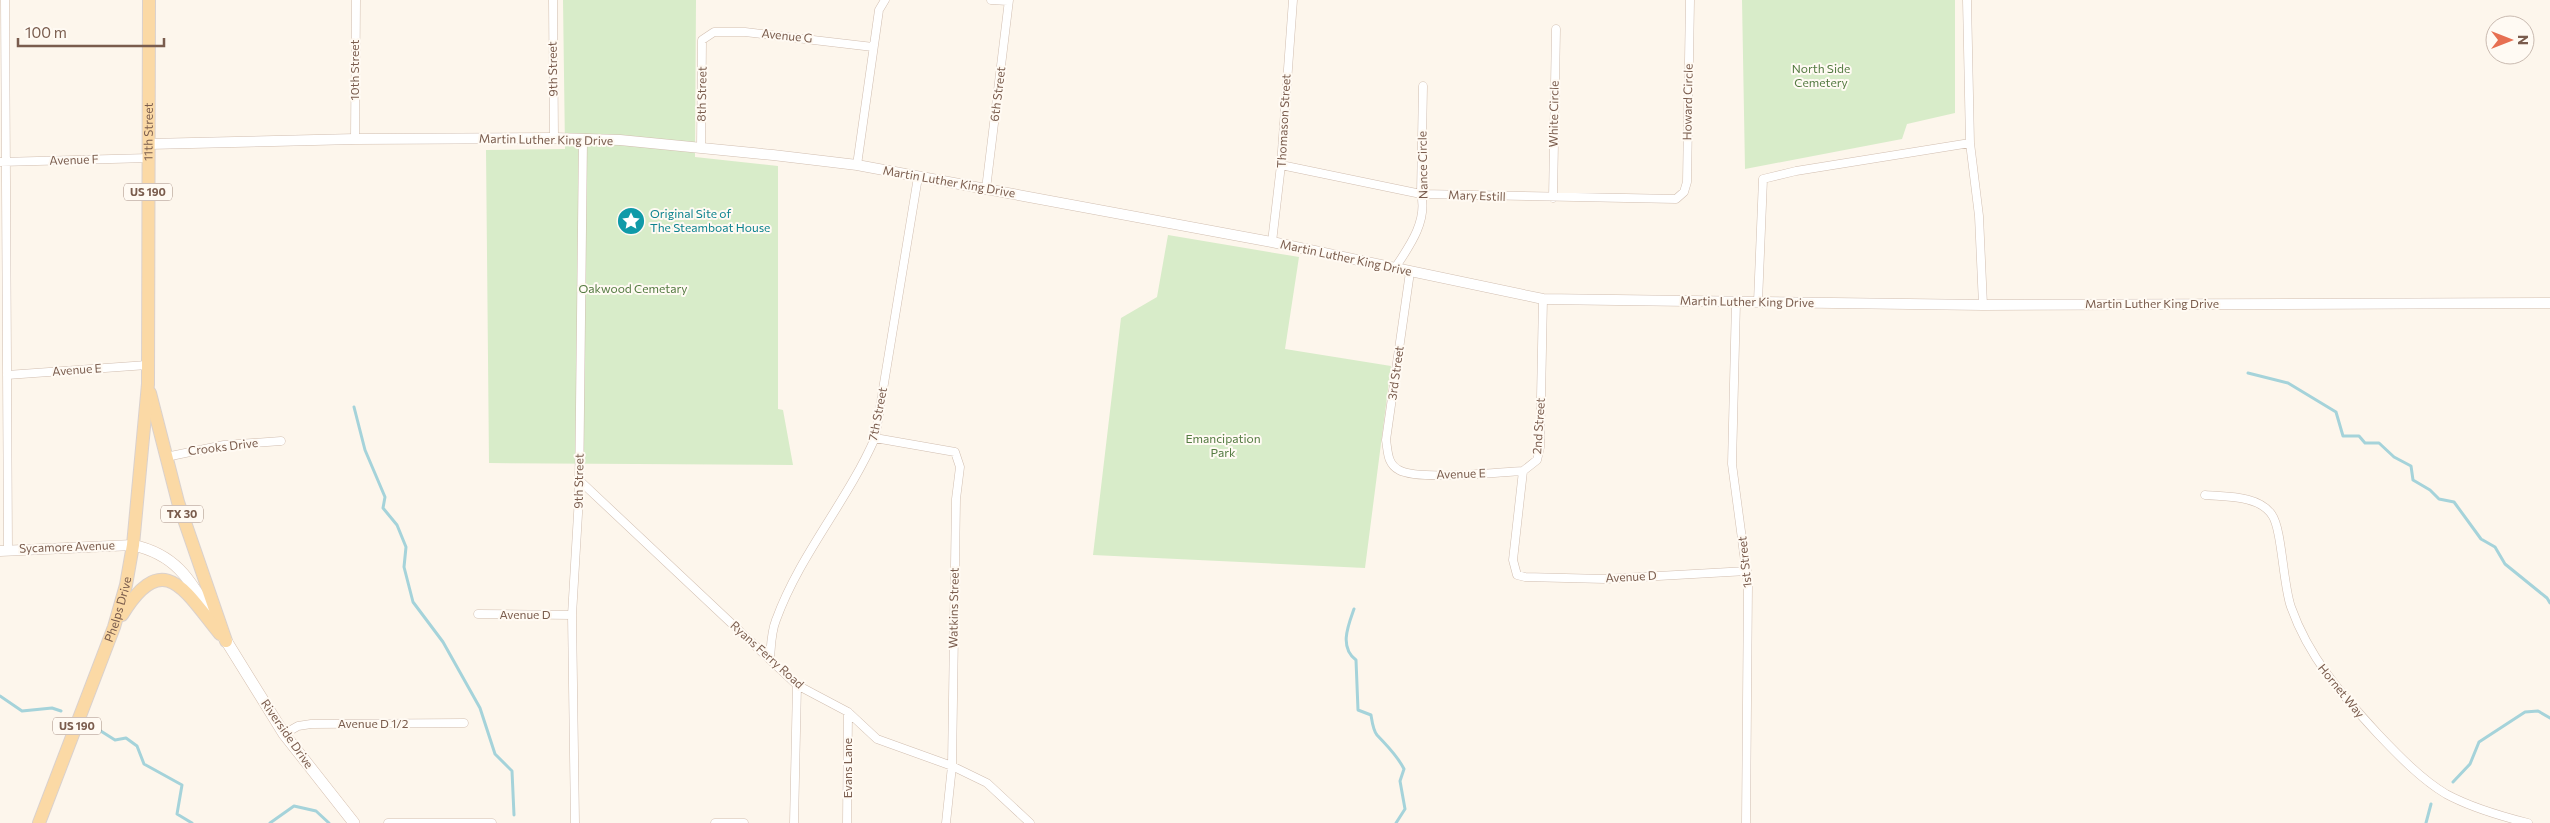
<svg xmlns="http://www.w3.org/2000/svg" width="2550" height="823" viewBox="0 0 2550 823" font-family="Commissioner,sans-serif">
  <rect width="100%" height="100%" fill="#fdf6ec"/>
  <path fill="#d8ecc9" d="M563,0H696L695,157L778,166V409L783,410L793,465L489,463L486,150L565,149Z
    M1742,0H1955V113L1907,124L1902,139L1745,169Z
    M1168,235L1299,257L1285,349L1391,366L1365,568L1093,555L1121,318L1157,297Z"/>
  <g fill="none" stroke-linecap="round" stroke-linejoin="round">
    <path stroke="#a5d3da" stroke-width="3" d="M2248,373L2288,383L2336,412L2343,436H2359L2365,443H2379L2394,457L2411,466L2413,480L2430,490L2439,499L2454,502L2481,539L2495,547L2505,564L2547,598L2550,603
      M354,407L365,450L385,497L383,508L397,525L406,547L404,567L413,602L443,642L480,708L495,754L512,771L514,815
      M1354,609C1348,626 1339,647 1356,660L1358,710L1371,715C1372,721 1373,730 1377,735C1387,746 1397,755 1404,769L1400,781L1405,809L1396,823
      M0,696L22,711L52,708L61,711
      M96,728L115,740L126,738L137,746L144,764L182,785L177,814L192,823
      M2453,782L2470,764L2479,742L2525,712L2538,711L2550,718
      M270,823L294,806L316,811L329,823
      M2426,823L2431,804"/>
    <defs>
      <path id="minor" d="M5,0L8,550
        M553,0L554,138
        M991,0L1008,1
        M1967,0L1970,143L1979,216L1983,305
        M355,139L356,0
        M701,148L702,40L714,32H745L873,47
        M0,162L149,158
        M857,165L879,10L885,0
        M1281,165L1421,194L1676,199L1684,192L1687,182L1690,0
        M986,189L1009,0
        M1553,198L1556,29
        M1272,242L1281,165L1293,0
        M1395,268C1409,247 1428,221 1421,194L1423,86
        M1410,272L1386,440C1388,451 1387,464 1399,470C1419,481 1497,472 1523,471
        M1543,299L1540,447L1537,460L1523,471L1513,560L1517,575L1525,577L1605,579L1747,571
        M1736,302L1732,464L1748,584L1746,823
        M1758,302L1763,179L1796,171L1970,143
        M7,375L147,365
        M875,438L955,452L960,467L956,499L952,766L946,823
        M166,457L224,445L281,441
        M579,480L797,685L848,712L877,739L952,766L987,783L1030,823
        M2205,495C2226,497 2259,495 2272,515C2282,529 2283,585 2291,607C2309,658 2342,695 2378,734C2398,755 2421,779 2446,794C2472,808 2500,816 2528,823
        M478,614L572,615
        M770,659C771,646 771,632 776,620C800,554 847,502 875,438L918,177
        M284,734L298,726L311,724L464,723
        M388,823H492
        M575,823L572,615L579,497L583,139
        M715,823H744
        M794,823L797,685
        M847,823L848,712"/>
      <path id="tertiary" d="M149,144L355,139L554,138L620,140L773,155L857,165L986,189L1272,242L1543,299L1983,305L2550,303
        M0,551L133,545"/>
      <path id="secondary" d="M133,545C177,555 190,580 211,616
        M222,634L284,734L354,823"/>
      <g id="primary">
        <path d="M150,393L178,502L226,641"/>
        <path d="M122,615C164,546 186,593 220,634"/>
        <path id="s1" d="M39,823L114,627L126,585L133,545L148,384L149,0"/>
      </g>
    </defs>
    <use href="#minor" stroke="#d1beb0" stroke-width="9"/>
    <use href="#tertiary" stroke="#d1beb0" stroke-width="11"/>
    <use href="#secondary" stroke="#d6c0b0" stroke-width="12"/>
    <use href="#primary" stroke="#dad1cd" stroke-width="14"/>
    <use href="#minor" stroke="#fff" stroke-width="8"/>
    <use href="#tertiary" stroke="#fff" stroke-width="10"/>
    <use href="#secondary" stroke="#fff" stroke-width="11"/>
    <use href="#primary" stroke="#fbd9a5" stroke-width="12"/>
  </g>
  <defs>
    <symbol id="sight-disc" viewBox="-11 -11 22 22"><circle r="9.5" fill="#0f9aa8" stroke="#fffaf3"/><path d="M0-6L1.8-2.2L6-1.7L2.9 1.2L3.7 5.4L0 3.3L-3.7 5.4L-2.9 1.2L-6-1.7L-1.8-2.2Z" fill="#fff"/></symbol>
  </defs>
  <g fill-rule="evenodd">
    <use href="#sight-disc" x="615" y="205" width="32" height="32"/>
  </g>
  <g text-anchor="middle" stroke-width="4" stroke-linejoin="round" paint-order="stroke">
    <g fill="#fffaf3" stroke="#a28b7f" stroke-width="1">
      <rect x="124" y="183.5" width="48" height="17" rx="4"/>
      <rect x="161" y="505.5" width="42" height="17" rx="4"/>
      <rect x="53" y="717.5" width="48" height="17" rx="4"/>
    </g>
    <g font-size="11" font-weight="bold" fill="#7a5c4d">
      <text x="148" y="196">US 190</text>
      <text x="182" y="518">TX 30</text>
      <text x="77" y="730">US 190</text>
    </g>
    <g font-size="12" fill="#7a5c4d" stroke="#fffaf3">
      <text transform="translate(787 36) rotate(6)" y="4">Avenue G</text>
      <text transform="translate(553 69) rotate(-91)" y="4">9th Street</text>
      <text transform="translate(355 70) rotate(-90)" y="4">10th Street</text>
      <text transform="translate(702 94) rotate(-89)" y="4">8th Street</text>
      <text transform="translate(998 94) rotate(-83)" y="4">6th Street</text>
      <text transform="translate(1688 102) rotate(-89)" y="4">Howard Circle</text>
      <text transform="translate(1554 114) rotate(-89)" y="4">White Circle</text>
      <text transform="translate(1284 121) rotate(-87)" y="4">Thomason Street</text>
      <text dy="4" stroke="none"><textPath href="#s1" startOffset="708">11th Street</textPath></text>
      <text transform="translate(546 140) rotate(1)" y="4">Martin Luther King Drive</text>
      <text transform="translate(74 160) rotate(-2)" y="4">Avenue F</text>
      <text transform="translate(1423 165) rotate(-91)" y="4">Nance Circle</text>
      <text transform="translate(949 182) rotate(10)" y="4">Martin Luther King Drive</text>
      <text transform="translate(1477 196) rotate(2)" y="4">Mary Estill</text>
      <text transform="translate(1346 258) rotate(12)" y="4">Martin Luther King Drive</text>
      <text transform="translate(1747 302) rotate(1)" y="4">Martin Luther King Drive</text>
      <text x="2152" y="308">Martin Luther King Drive</text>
      <text transform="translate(77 370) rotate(-4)" y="4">Avenue E</text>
      <text transform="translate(1396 373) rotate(-82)" y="4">3rd Street</text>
      <text transform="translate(878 414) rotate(-79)" y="4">7th Street</text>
      <text transform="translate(1539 426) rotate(-86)" y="4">2nd Street</text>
      <text transform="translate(223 447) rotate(-7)" y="4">Crooks Drive</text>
      <text transform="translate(1461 474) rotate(-2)" y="4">Avenue E</text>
      <text transform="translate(579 481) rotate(-89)" y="4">9th Street</text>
      <text transform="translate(67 547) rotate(-2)" y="4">Sycamore Avenue</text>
      <text transform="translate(1745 562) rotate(-96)" y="4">1st Street</text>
      <text transform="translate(1631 577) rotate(-3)" y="4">Avenue D</text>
      <text transform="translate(954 608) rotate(-89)" y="4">Watkins Street</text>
      <text dy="4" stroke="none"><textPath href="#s1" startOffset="228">Phelps Drive</textPath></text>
      <text x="525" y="619">Avenue D</text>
      <text transform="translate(767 655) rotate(42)" y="4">Ryans Ferry Road</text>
      <text transform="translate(2341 691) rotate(51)" y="4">Hornet Way</text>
      <text x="373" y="728">Avenue D 1/2</text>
      <text transform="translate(287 734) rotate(55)" y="4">Riverside Drive</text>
      <text transform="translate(848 768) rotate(-90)" y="4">Evans Lane</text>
    </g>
    <g font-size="12" fill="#537a41" stroke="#fffaf3">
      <text x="1821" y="73">North Side<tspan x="1821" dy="14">Cemetery</tspan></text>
      <text x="633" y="293">Oakwood Cemetary</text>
      <text x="1223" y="443">Emancipation<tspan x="1223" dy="14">Park</tspan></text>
    </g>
    <g font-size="12" fill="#0d838f" stroke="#fffaf3" text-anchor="start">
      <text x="650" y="218">Original Site of<tspan x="650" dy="14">The Steamboat House</tspan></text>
    </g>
  </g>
  <g transform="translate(2510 40) rotate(90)"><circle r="24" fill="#fffaf3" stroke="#cabbb1"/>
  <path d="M0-4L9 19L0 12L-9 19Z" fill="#e76f51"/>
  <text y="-8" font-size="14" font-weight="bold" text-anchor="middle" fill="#7a5c4d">N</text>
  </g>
  <path d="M18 38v8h146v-8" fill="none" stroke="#7a5c4d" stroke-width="2.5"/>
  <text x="25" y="38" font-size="15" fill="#7a5c4d" stroke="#fffaf3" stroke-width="4" paint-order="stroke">100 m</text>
</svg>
